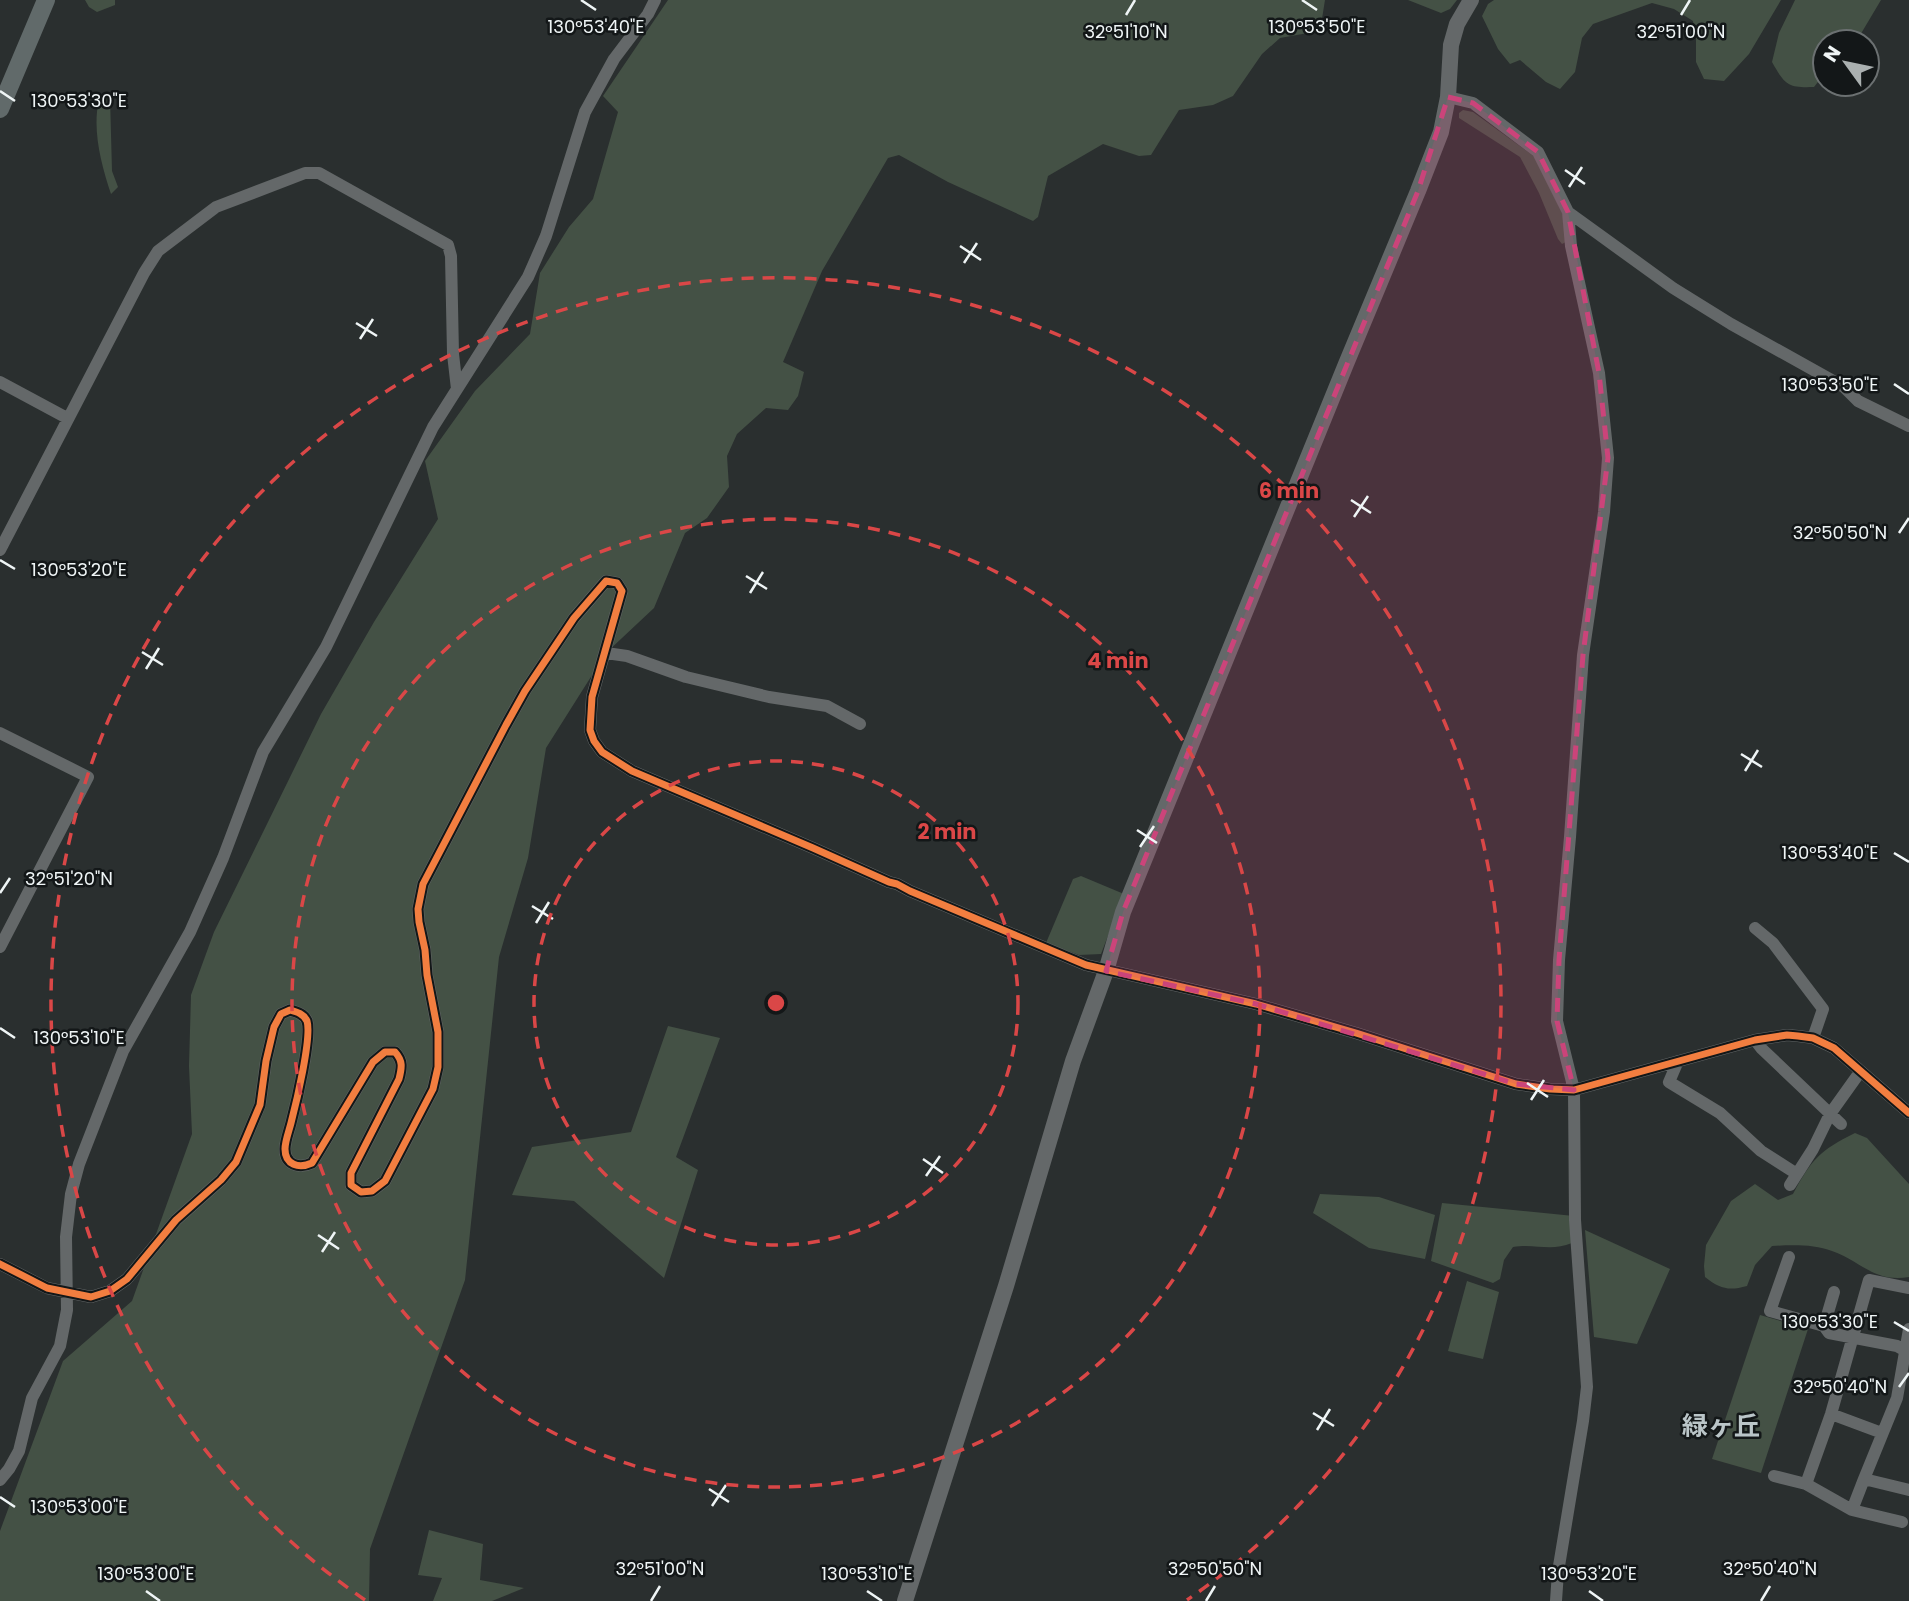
<svg xmlns="http://www.w3.org/2000/svg" width="1909" height="1601" viewBox="0 0 1909 1601" font-family="Poppins,'Noto Sans JP',sans-serif">
  <rect width="100%" height="100%" fill="#2a2f2f"/>
  <path fill="#445145" d="M85,0H115V5L97,12L89,7Z
    M668,0H1325L1321,25L1308,33L1280,38L1262,54L1233,96L1213,105L1179,110L1151,155L1139,156L1103,144L1048,176L1038,217L1033,221L948,182L899,155L888,158L822,271L783,362L804,372L798,396L788,410L766,408L737,434L727,456L729,487L707,518L685,533L654,608L606,653L546,748L528,858L499,957L465,1280L370,1549L369,1601H0V1531L63,1361L132,1301L192,1134L189,1066L191,995L214,932L321,714L374,622L438,519L425,461L475,391L530,334L540,273L569,227L593,199L618,112L603,96Z
    M1408,0H1457L1450,9L1441,13Z
    M1494,0H1781L1749,54L1724,81L1704,79L1696,62V38L1693,21L1674,9L1652,3L1593,24L1582,38L1575,72L1560,89L1546,82L1520,60L1510,64L1498,49L1482,16L1488,4Z
    M1795,0H1881L1856,42H1825V73L1814,87C1788,88 1785,85 1772,62L1779,33Z
    M105,96L110,97L112,171L118,187L111,194C101,164 92,130 99,99Z
    M1463,110L1473,112L1535,157L1563,215L1566,242L1562,244L1558,239L1539,193L1520,157L1459,118V113Z
    M1081,876L1124,894L1101,954L1079,955L1046,943L1073,879Z
    M668,1026L720,1038L676,1157L698,1170L664,1278L574,1201L512,1195L532,1147L631,1132Z
    M1855,1133L1867,1138L1909,1184V1277C1874,1283 1861,1261 1832,1251C1814,1244 1791,1245 1772,1246L1755,1265L1747,1286C1729,1291 1720,1289 1705,1277L1704,1266L1706,1245L1731,1201L1755,1184L1778,1200L1793,1194C1812,1159 1819,1151 1855,1133Z
    M1320,1194L1379,1197L1435,1215L1425,1259L1369,1248L1313,1213Z
    M1442,1203L1574,1216L1572,1243C1550,1252 1535,1243 1513,1247L1504,1260L1500,1279L1493,1283L1431,1261Z
    M1585,1230L1670,1269L1637,1344L1594,1337Z
    M1467,1281L1499,1292L1483,1359L1448,1351Z
    M1760,1315L1808,1329L1761,1473L1712,1459Z
    M429,1530L483,1544L480,1580L524,1588L492,1601H433L442,1578L418,1575Z"/>
  <g fill="none" stroke-linecap="round" stroke-linejoin="round">
    <path stroke="#646869" stroke-width="12" d="M1448,97L1473,103L1538,152L1568,212L1571,246L1599,373L1608,458L1604,512L1583,655L1570,837L1559,960L1557,1021L1574,1090L1575,1220L1587,1387L1583,1421L1558,1572L1556,1601
      M1568,212L1673,288L1731,324L1844,387L1858,401L1909,426
      M0,382L67,418
      M0,550L144,273L158,251L216,207L305,173H319L448,245L451,256L453,354L457,389
      M606,653L627,656L686,677L769,697L827,706L860,724
      M0,733L88,777L0,947
      M1755,928L1773,943L1823,1009L1813,1038
      M1755,1040L1762,1049L1841,1124
      M1678,1061L1669,1082L1720,1113L1761,1151L1797,1174
      M1790,1185L1813,1149L1830,1114L1860,1072
      M1789,1257L1770,1311L1824,1326L1829,1333L1897,1346L1904,1350H1909
      M0,1264L47,1288L91,1297L110,1291L127,1279L176,1220L221,1180L236,1162L260,1105L266,1061L274,1027L281,1014L290,1010C297,1012 304,1014 307,1021C312,1037 296,1104 291,1123C289,1131 285,1141 285,1149C285,1165 299,1169 312,1163L373,1062L385,1052H395C403,1061 402,1067 399,1079L351,1173V1185L361,1192L372,1191L385,1181L433,1089L438,1067V1032L427,975L425,950L419,922L418,909L423,884L506,725L525,691L574,618L606,581L617,583L622,591L592,697L590,730L594,741L602,752L632,771L813,848L889,882L897,884L910,891L1086,965L1256,1004L1356,1033L1516,1084L1550,1089L1574,1090L1755,1040L1787,1035L1798,1036L1813,1038L1834,1048L1909,1113
      M1824,1326L1834,1292
      M1909,1329L1897,1398L1864,1479L1909,1490
      M1831,1414L1882,1433
      M1774,1476L1806,1484L1852,1510L1902,1522
      M0,1480L9,1469L19,1451L32,1398L60,1346L67,1310L66,1237L71,1194L79,1164L123,1051L190,932L223,858L263,752L326,647L433,427L528,277L546,236L585,112L614,59L648,14L655,0
      M1806,1484L1831,1414L1869,1280L1909,1288
      M1852,1510L1864,1479"/>
    <path stroke="#646869" stroke-width="16" d="M905,1601L1006,1286L1073,1061L1106,971L1123,912L1346,364L1418,191L1441,132L1448,97L1451,45L1457,24L1471,0"/>
    <path stroke="#616a6a" stroke-width="18" d="M0,109L46,0"/>
    <defs>
      <path id="cycleway" d="M0,1264L47,1288L91,1297L110,1291L127,1279L176,1220L221,1180L236,1162L260,1105L266,1061L274,1027L281,1014L290,1010C297,1012 304,1014 307,1021C312,1037 296,1104 291,1123C289,1131 285,1141 285,1149C285,1165 299,1169 312,1163L373,1062L385,1052H395C403,1061 402,1067 399,1079L351,1173V1185L361,1192L372,1191L385,1181L433,1089L438,1067V1032L427,975L425,950L419,922L418,909L423,884L506,725L525,691L574,618L606,581L617,583L622,591L592,697L590,730L594,741L602,752L632,771L813,848L889,882L897,884L910,891L1086,965L1256,1004L1356,1033L1516,1084L1550,1089L1574,1090L1755,1040L1787,1035L1798,1036L1813,1038L1834,1048L1909,1113"/>
    </defs>
    <use href="#cycleway" stroke="#131718" stroke-width="11"/>
    <use href="#cycleway" stroke="#f27e40" stroke-width="7"/>
  </g>
  <path fill="#cb447a" fill-opacity="0.2" stroke="#cb447a" stroke-width="5" stroke-dasharray="14 9" stroke-linejoin="round" d="M1448,97L1473,103L1538,152L1568,212L1599,373L1608,458L1583,655L1559,960L1557,1021L1574,1090L1516,1084L1256,1004L1106,971L1123,912L1418,191Z"/>
  <path fill="none" stroke="#eff5f6" stroke-width="2.5" d="M581,0L596,10M1302,0L1317,10M1126,15L1135,0M1681,15L1690,0M0,91L15,101M1565,170L1585,184M1569,187L1582,167M960,246L981,260M964,263L977,243M356,323L377,336M360,339L373,319M1894,384L1909,394M1351,500L1371,513M1354,517L1368,496M1899,533L1909,518M0,560L15,569M746,576L767,589M750,593L763,572M142,652L163,665M146,669L159,648M1741,754L1762,767M1745,771L1758,750M1137,830L1157,843M1140,847L1154,826M1894,853L1909,862M0,893L10,878M532,906L553,919M536,923L549,902M0,1028L15,1038M1527,1083L1548,1097M1531,1100L1544,1080M923,1159L943,1173M926,1176L940,1156M318,1235L339,1249M322,1252L335,1232M1894,1322L1909,1331M1899,1387L1909,1373M1313,1413L1334,1426M1317,1430L1330,1409M709,1489L729,1502M0,1497L15,1507M712,1506L726,1485M146,1591L160,1601M867,1591L882,1601M1589,1591L1603,1601M651,1601L660,1586M1206,1601L1215,1586M1761,1601L1770,1586"/>
  <g fill="none" stroke="#da4747" stroke-width="3.5" stroke-dasharray="12 9">
    <circle cx="776" cy="1003" r="242"/>
    <circle cx="776" cy="1003" r="484"/>
    <path d="M365 1600A725 725 0 1 1 1187 1600"/>
  </g>
  <g text-anchor="middle" stroke-width="5" stroke-linejoin="round" paint-order="stroke">
    <g font-size="26" font-weight="bold" fill="#bac5c8" stroke="#131718">
      <text x="1721" y="1435">緑ヶ丘</text>
    </g>
  </g>
  <g font-size="18" text-anchor="middle" fill="#eff5f6" stroke="#131718" stroke-width="5" stroke-linejoin="round" paint-order="stroke">
    <text x="596" y="33">130°53'40"E</text>
    <text x="1317" y="33">130°53'50"E</text>
    <text x="1681" y="38">32°51'00"N</text>
    <text x="1126" y="38">32°51'10"N</text>
    <text x="79" y="107">130°53'30"E</text>
    <text x="1830" y="391">130°53'50"E</text>
    <text x="1840" y="539">32°50'50"N</text>
    <text x="79" y="576">130°53'20"E</text>
    <text x="1830" y="859">130°53'40"E</text>
    <text x="69" y="885">32°51'20"N</text>
    <text x="79" y="1044">130°53'10"E</text>
    <text x="1830" y="1328">130°53'30"E</text>
    <text x="1840" y="1393">32°50'40"N</text>
    <text x="79" y="1513">130°53'00"E</text>
    <text x="660" y="1575">32°51'00"N</text>
    <text x="1215" y="1575">32°50'50"N</text>
    <text x="1770" y="1575">32°50'40"N</text>
    <text x="146" y="1580">130°53'00"E</text>
    <text x="867" y="1580">130°53'10"E</text>
    <text x="1589" y="1580">130°53'20"E</text>
  </g>
  <circle cx="776" cy="1003" r="10" fill="#da4747" stroke="#131718" stroke-width="3.5"/>
  <g font-size="21" text-anchor="middle" font-weight="bold" fill="#da4747" stroke="#131718" stroke-width="5" stroke-linejoin="round" paint-order="stroke">
    <text x="1289" y="498">6 min</text>
    <text x="1118" y="668">4 min</text>
    <text x="947" y="839">2 min</text>
  </g>
  <g transform="translate(1846 63) rotate(303)"><circle r="33" fill="#131718" stroke="#6b7071" stroke-width="2"/>
  <path d="M0-5L12 26L0 18L-12 26Z" fill="#aab0b0"/>
  <text y="-10" font-size="19" font-weight="bold" text-anchor="middle" fill="#eff5f6">N</text>
  </g>
</svg>
